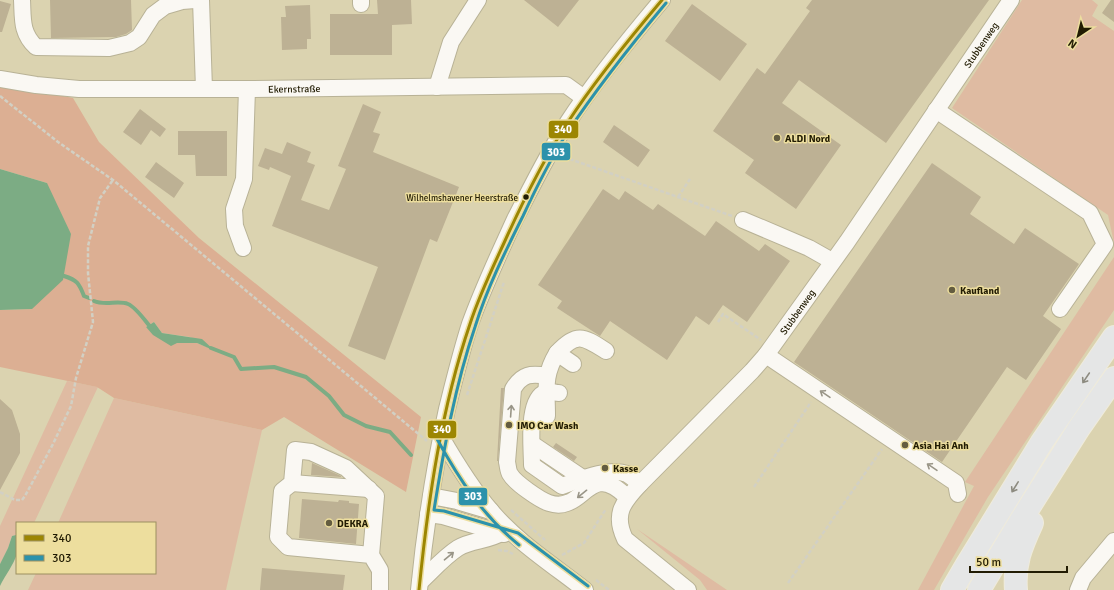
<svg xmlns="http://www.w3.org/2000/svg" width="1114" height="590" viewBox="0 0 1114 590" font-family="Signika,sans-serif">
  <rect width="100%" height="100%" fill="#dbd3b0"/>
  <path fill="#dfbba2" d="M1022,0H1092L1098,5L1092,16L1114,31V243L1108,215L952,108Z
    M1114,257V310L988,497L934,590H918L974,486L965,482Z
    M67,381L98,387L34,523H17V537L16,535L12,536L8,548L0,564V526Z
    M114,398L262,430L226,590H28L36,573H155V523H58Z
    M637,529L727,590H707L700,580Z"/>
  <path fill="#dcaf93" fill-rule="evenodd" d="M0,83L73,98L99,142L199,238L421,417L406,492L284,417L262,430L114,398L97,387L0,367V310L32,309L47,183L0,169ZM154,322L162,333L190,337L214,350L197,343H177L146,327Z"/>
  <path fill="#7cac84" d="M0,169L47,183L71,234L63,280L32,309L0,310Z
    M154,322L162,333L202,339L215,351L197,343H177L171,346L153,335L146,327Z
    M16,535L17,537C17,542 18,548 17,553C14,565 5,575 0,586V564L8,548L12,536Z"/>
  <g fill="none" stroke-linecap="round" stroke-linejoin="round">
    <path stroke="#7cac84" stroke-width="4" d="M64,276C77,280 79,283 84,296L89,298
      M94,301C105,306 118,300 128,304C136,307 146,322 152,329
      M211,348L234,357L241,369L274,367L306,377L329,396L344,415L366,426L390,432L411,455"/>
  </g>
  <path fill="#bdb194" d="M50,0H131L132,30L126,34L116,37L51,38Z
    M377,0H411L412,24L392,25V55H330V14H378Z
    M524,0H579L558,27Z
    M812,0H989L886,143L799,80L782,103L841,145L796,209L745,173L754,160L713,131L757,68L765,74L810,11L806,8Z
    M1111,0H1114V22L1102,13Z
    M0,1L11,4L2,32H0Z
    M692,4L747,44L720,81L665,41Z
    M310,5L311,39H307V49L282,50L281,17H286L285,6Z
    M363,104L381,112L373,132L380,134L373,152L459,187L437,242L430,239L385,360L348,346L378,267L272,226L291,176L270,167L269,170L258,166L265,148L282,154L287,142L311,152L307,162L315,165L301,200L329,210L346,169L338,166Z
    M140,109L166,129L160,137L151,130L141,145L123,132Z
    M614,125L650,150L638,167L603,142Z
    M178,131H227V176H196L195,155H178Z
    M156,162L184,183L174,198L145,177Z
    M932,163L981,197L970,214L1014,244L1025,228L1079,264L1043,316L1061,329L1026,380L1007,367L942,462L794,362Z
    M603,189L619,200L625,191L653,210L658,204L705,236L716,221L759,251L765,244L790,261L747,322L723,305L709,325L696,316L667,360L610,321L600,336L557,308L562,301L538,285Z
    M501,388H504L498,461H497Z
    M0,399L12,410L20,434V453L0,490Z
    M556,443L577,457L574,461L553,447Z
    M312,463L341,476V477L311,475Z
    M302,499L338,502L339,500L349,501V503L359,504L356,544L299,538Z
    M262,568L345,575L343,590H260Z"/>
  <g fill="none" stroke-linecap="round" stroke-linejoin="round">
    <defs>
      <g id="minor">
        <path d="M22,0C23,19 21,33 36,47L109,48L130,43L139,37L153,15L165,6L182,1L195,0"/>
        <path d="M201,0L204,89"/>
        <path d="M361,0V4"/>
        <path id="s1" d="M0,79L36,85L79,89H247L566,85L584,98"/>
        <path d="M437,87L451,42L478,0"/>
        <path d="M936,110L1090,213L1105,244L1060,309"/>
        <path d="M743,220L809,248L832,261"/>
        <path d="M243,248L235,226L234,209L244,179L247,89"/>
        <path d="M557,353C577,331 584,337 606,351"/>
        <path d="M766,355L956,483L958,494"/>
        <path d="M547,376C531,373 522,374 513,389L507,462C508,466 508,471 510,474C515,483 540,500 549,503C555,505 562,505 567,503C580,499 588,484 601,483C612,483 620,491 627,497"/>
        <path d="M559,393C555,393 550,391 546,392C526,399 532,448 532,465L562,486C579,480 609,467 627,474C631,476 636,481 640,484"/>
        <path d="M547,416C547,390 543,376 557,353L573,364"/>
        <path d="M441,437C456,463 472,489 491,511C517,542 553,565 585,590"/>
        <path d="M532,444L584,479"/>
        <path d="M292,483L369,489"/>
        <path d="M431,496L457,501L491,511"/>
        <path d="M428,514L443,516L504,534"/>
        <path d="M371,555L288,547L278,537L282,491L292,483L295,450L311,452L346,468L376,496L371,555L380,570V590"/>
        <path d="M420,582C432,571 444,557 458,548C471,540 488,541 501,533"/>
        <path d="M419,590C425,529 434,469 447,409C454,381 461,352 470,324C483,288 499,254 515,219C532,186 548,153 568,122C596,79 629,39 662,0"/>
        <path id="s2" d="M688,590L625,539C613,514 623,502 640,484L752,371L766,355L847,242L1011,0"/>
        <path d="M1078,590L1083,578L1114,541"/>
      </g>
      <path id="highway" d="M952,590L966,566L1042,442L1114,337
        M979,590L1021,520L1079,428L1114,378
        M1016,590C1014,563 1021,547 1032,523"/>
    </defs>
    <use href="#minor" stroke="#b8b296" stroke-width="18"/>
    <use href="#highway" stroke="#efebdb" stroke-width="24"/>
    <path stroke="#d2d0c4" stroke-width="2.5" stroke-dasharray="4 2" stroke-linecap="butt" d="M0,96L58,142L113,180L427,441
      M564,157L732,216
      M678,197L690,179
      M718,322L723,314L761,340
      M467,395L504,282
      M754,487L811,402
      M0,492L15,500H22L25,496L53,444L71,406L76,378L93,322L88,273V246L100,198L113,180
      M511,510L545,540
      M498,550L507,551L513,554
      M562,555L584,543L606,509
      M596,580L609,590
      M788,583L882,449"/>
    <use href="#minor" stroke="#faf8f3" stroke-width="16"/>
    <use href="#highway" stroke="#e5e6e6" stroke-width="22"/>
    <defs>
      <path id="bus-1" d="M419,590C428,501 441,409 470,324C479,296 492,269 504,243C523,201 543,160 568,122C596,79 629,39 662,0"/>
      <path id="bus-2" d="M437,439C459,479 483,516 519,545
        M588,586L518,533L444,511L434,510C444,448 455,386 475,327C487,288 505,252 523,216C536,188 550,160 567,133C597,88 631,45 666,3"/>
    </defs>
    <use href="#bus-1" stroke="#edde9e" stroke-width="6"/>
    <use href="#bus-2" stroke="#edde9e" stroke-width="6"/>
    <use href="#bus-1" stroke="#9c8602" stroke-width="3"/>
    <use href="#bus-2" stroke="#2c92ab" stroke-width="3"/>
  </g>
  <defs><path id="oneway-shaft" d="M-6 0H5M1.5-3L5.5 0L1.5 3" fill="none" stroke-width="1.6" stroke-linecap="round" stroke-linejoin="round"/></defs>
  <g stroke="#8d8b80">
    <use href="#oneway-shaft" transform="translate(1086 378) rotate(124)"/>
    <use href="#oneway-shaft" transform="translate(1015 487) rotate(122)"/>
  </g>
  <g stroke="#999587">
    <use href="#oneway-shaft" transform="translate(825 394) rotate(-146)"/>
    <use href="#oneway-shaft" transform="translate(511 411) rotate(-86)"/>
    <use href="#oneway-shaft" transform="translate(932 467) rotate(-146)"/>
    <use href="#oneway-shaft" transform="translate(582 494) rotate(141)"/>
    <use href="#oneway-shaft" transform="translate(449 556) rotate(-40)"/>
  </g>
  <g fill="#635c40" stroke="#edde9e" stroke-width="1.5">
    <circle cx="777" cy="138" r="4"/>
    <circle cx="952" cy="290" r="4"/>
    <circle cx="509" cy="425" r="4"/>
    <circle cx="905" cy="445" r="4"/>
    <circle cx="605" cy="468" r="4"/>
    <circle cx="329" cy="523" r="4"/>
  </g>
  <circle fill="#221c03" stroke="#edde9e" stroke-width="1.5" cx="526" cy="197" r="3.5"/>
  <g text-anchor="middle" stroke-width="3" stroke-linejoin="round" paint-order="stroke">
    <g font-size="9" fill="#221c03" stroke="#edde9e" text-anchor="end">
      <text x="518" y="201">Wilhelmshavener Heerstraße</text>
    </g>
    <g font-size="10" fill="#221c03" stroke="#edde9e">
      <text dy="4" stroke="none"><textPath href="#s2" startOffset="701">Stubbenweg</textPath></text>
      <text dy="4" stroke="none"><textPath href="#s1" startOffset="295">Ekernstraße</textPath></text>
      <text dy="4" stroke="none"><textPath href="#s2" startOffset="377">Stubbenweg</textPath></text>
    </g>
    <g font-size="10" font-weight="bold" fill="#221c03" stroke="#edde9e" text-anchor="start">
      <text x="785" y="142">ALDI Nord</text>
      <text x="960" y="294">Kaufland</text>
      <text x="517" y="429">IMO Car Wash</text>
      <text x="913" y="449">Asia Hai Anh</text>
      <text x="613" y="472">Kasse</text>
      <text x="337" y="527">DEKRA</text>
    </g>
  </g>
  <g stroke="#edde9e" stroke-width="1.5">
    <rect x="548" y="120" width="31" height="19" rx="4" fill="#9c8602"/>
    <rect x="541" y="142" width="30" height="19" rx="4" fill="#2c92ab"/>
    <rect x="427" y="420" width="30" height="19" rx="4" fill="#9c8602"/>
    <rect x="458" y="487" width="30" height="19" rx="4" fill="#2c92ab"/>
  </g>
  <g font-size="11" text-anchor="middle" font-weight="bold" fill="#fff">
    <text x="563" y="133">340</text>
    <text x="556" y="156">303</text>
    <text x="442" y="433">340</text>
    <text x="473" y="500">303</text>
  </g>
  <rect x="16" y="522" width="140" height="52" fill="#edde9e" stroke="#9c9060"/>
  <rect x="24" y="535" width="20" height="6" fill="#9c8602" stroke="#9c9060"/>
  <text x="52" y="542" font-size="12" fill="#221c03">340</text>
  <rect x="24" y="555" width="20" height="6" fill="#2c92ab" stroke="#9c9060"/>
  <text x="52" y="562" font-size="12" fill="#221c03">303</text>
  <g transform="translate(1078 36) rotate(215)" stroke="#edde9e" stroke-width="3" paint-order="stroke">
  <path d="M0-3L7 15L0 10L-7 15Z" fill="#221c03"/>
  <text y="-6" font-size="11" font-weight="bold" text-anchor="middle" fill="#221c03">N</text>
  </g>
  <path d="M970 566v6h97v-6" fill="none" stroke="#221c03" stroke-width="2"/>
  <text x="976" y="566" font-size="12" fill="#221c03" stroke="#edde9e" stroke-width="3" paint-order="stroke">50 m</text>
</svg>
